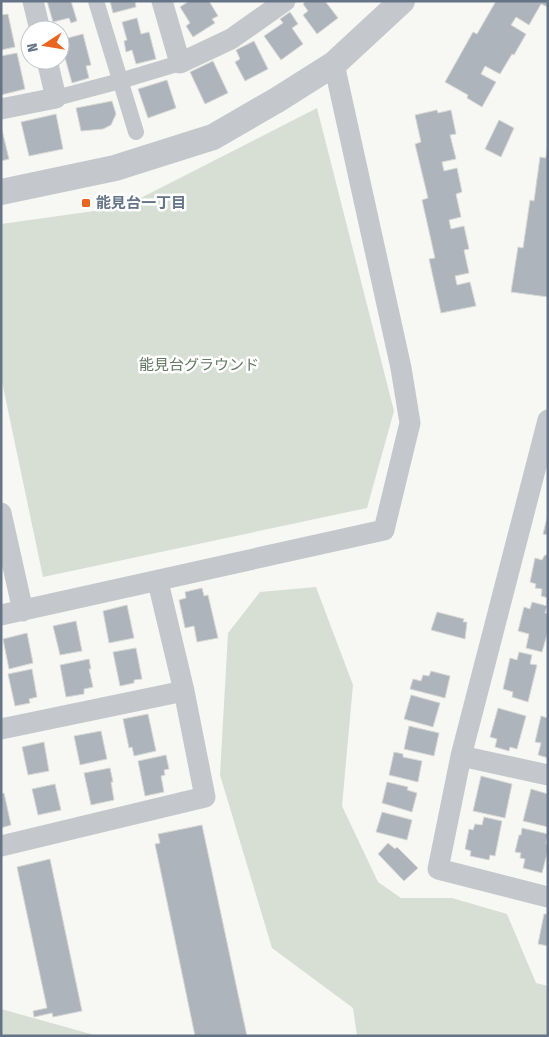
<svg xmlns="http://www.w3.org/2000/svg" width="549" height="1037" viewBox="0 0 549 1037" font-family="'Fira Sans Condensed','Noto Sans JP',sans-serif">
  <rect width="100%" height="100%" fill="#f7f7f4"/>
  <path fill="#d7dfd5" d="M317,108L394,411L367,508L43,577L1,377V224L123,207Z
    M316,587L353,685L342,806L378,882L401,898H452L507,914L536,983L548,986V1036H357L353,1008L272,948L220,775L228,633L260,592Z
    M1,1009L98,1036H1Z"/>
  <path fill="#adb4bb" stroke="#d8d9d6" d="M47,1H71L77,21L71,23L69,18L53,22Z
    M110,1H135L136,7L113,13Z
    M189,1H209L218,16L212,19L215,23L193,37L186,26L190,23L180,7Z
    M306,1H325L338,18L317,34L303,15L308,11L303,4Z
    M496,1H548V7L541,4L529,25L516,17L511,25L526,34L514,55L512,54L500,74L485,66L481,74L496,82L482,107L467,98L468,95L445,82L473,32L477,34Z
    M290,12L298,24L292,28L303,44L281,60L264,36L283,23L280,19Z
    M8,14L15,47L1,50V15Z
    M137,18L141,34L149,32L156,59L136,64L132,50L126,52L124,41L127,40L122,22Z
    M83,34L91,65L86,66L89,78L72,83L60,40Z
    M254,41L268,69L245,81L235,62L240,59L236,50Z
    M17,53L25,89L1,95V56Z
    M213,61L228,93L205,104L190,72Z
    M167,80L176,108L148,118L138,89Z
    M112,101L116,114L111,125L103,129L81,131L76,108Z
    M437,110L438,113L451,110L456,134L450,135L456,159L442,162L444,171L457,168L462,192L456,194L461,217L449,220L451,229L464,226L469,249L464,250L469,273L455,276L457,285L470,282L476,306L441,313L429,259L435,258L422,200L428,198L415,144L421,142L415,115Z
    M56,114L63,149L29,156L21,122Z
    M499,120L514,128L501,157L485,149Z
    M1,126L9,159L1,161Z
    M548,142V297L511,292L518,247L523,248L530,200L534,201L540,157L546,158Z
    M548,514V535L543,534Z
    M548,554V598L541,596L542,589L535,588L536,584L530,582L535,558L542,560L544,556Z
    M202,588L204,596L208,595L218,638L197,642L194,626L185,628L179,600L186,598L185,592Z
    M532,602L547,606L545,613L548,614V631L542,652L526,648L529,634L518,631L524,607L530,609Z
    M127,605L134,638L109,643L103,611Z
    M437,612L464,619L463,622H467L465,639L431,630Z
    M76,621L82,651L60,655L53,626Z
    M27,633L33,663L9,669L3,639Z
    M136,648L142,679L134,680V683L120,686L113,652Z
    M519,652L532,655L530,664L537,665L528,702L512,697L513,692L503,689L510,658L517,660Z
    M89,659L91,669H89L93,687L84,689V694L66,697L60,665Z
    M32,669L37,697L29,699L30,703L15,706L8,674Z
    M431,671L450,676L445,698L410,689L413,679L421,681L423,675L429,676Z
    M411,695L440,703L433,727L404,719Z
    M498,708L526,716L517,749L510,747L509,751L495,747L497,739L490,737Z
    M148,714L156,751L134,756L132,747L129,748L123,719Z
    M541,716L548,718V758L538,755L541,743L535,742Z
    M409,726L439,733L434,756L404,749Z
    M101,731L107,759L80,765L74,736Z
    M44,742L49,771L28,775L22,747Z
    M394,752L403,754V757L422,761L418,782L389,775Z
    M166,755L169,769L164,770L165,775L161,776L164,792L145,796L138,761Z
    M110,768L113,782H111L114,800L91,805L84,773Z
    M481,776L512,784L505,818L473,811Z
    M387,782L408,787L407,790L417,793L412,812L382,803Z
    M55,784L61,810L38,815L32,789Z
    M531,789L548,794V827L523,821Z
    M4,793L11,825L1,828V794Z
    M382,812L412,820L407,840L376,832Z
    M484,817L502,821L495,856L490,855L489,860L470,856L471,851L465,849L469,829L473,830L475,824L482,825Z
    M202,825L247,1036H195L155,844L160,843L158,834Z
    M522,828L548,834L546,844H548V850L542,873L523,868L525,859L520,858L521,853L515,852L519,835H521Z
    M388,843L395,849L397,847L418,868L404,881L378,854Z
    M50,859L82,1011L53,1017L52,1013L34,1017L33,1011L47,1008L17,867Z
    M544,914H548V946L538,944Z"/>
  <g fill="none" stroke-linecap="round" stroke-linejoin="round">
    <path stroke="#c4c7cb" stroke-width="16" d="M96,1L136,132
      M56,98L120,81L180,63"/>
    <path stroke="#c4c7cb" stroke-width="21" d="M33,1L40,30
      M162,1L180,63L231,39L285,1
      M1,109L56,98L47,60
      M548,420L461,756L438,869L548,897
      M1,513L23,611
      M1,615L384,530L410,423L401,368L334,64
      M1,729L184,691
      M461,756L548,775
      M1,846L205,797L184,691L158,582"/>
    <path stroke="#c4c7cb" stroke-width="26" d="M1,192L115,168L213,137L277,100L334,64L402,1"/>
  </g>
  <rect fill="#ea6520" stroke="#fff" stroke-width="2" x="81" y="198" width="10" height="10" rx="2.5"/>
  <g text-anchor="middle" stroke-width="5" stroke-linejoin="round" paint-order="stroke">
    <g font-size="15" font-weight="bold" fill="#657486" stroke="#fff" text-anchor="start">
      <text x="96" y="208">能見台一丁目</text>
    </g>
    <g font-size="15" fill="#627860" stroke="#fff">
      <text x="199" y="370">能見台グラウンド</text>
    </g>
  </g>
  <rect width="549" height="1037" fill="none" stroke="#657486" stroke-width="5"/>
  <g transform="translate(45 45) rotate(258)"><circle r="24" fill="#ffffff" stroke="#c1c7cf"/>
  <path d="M0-4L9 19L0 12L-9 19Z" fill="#ea6520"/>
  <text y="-8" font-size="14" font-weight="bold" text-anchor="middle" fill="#657486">N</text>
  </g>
</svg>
